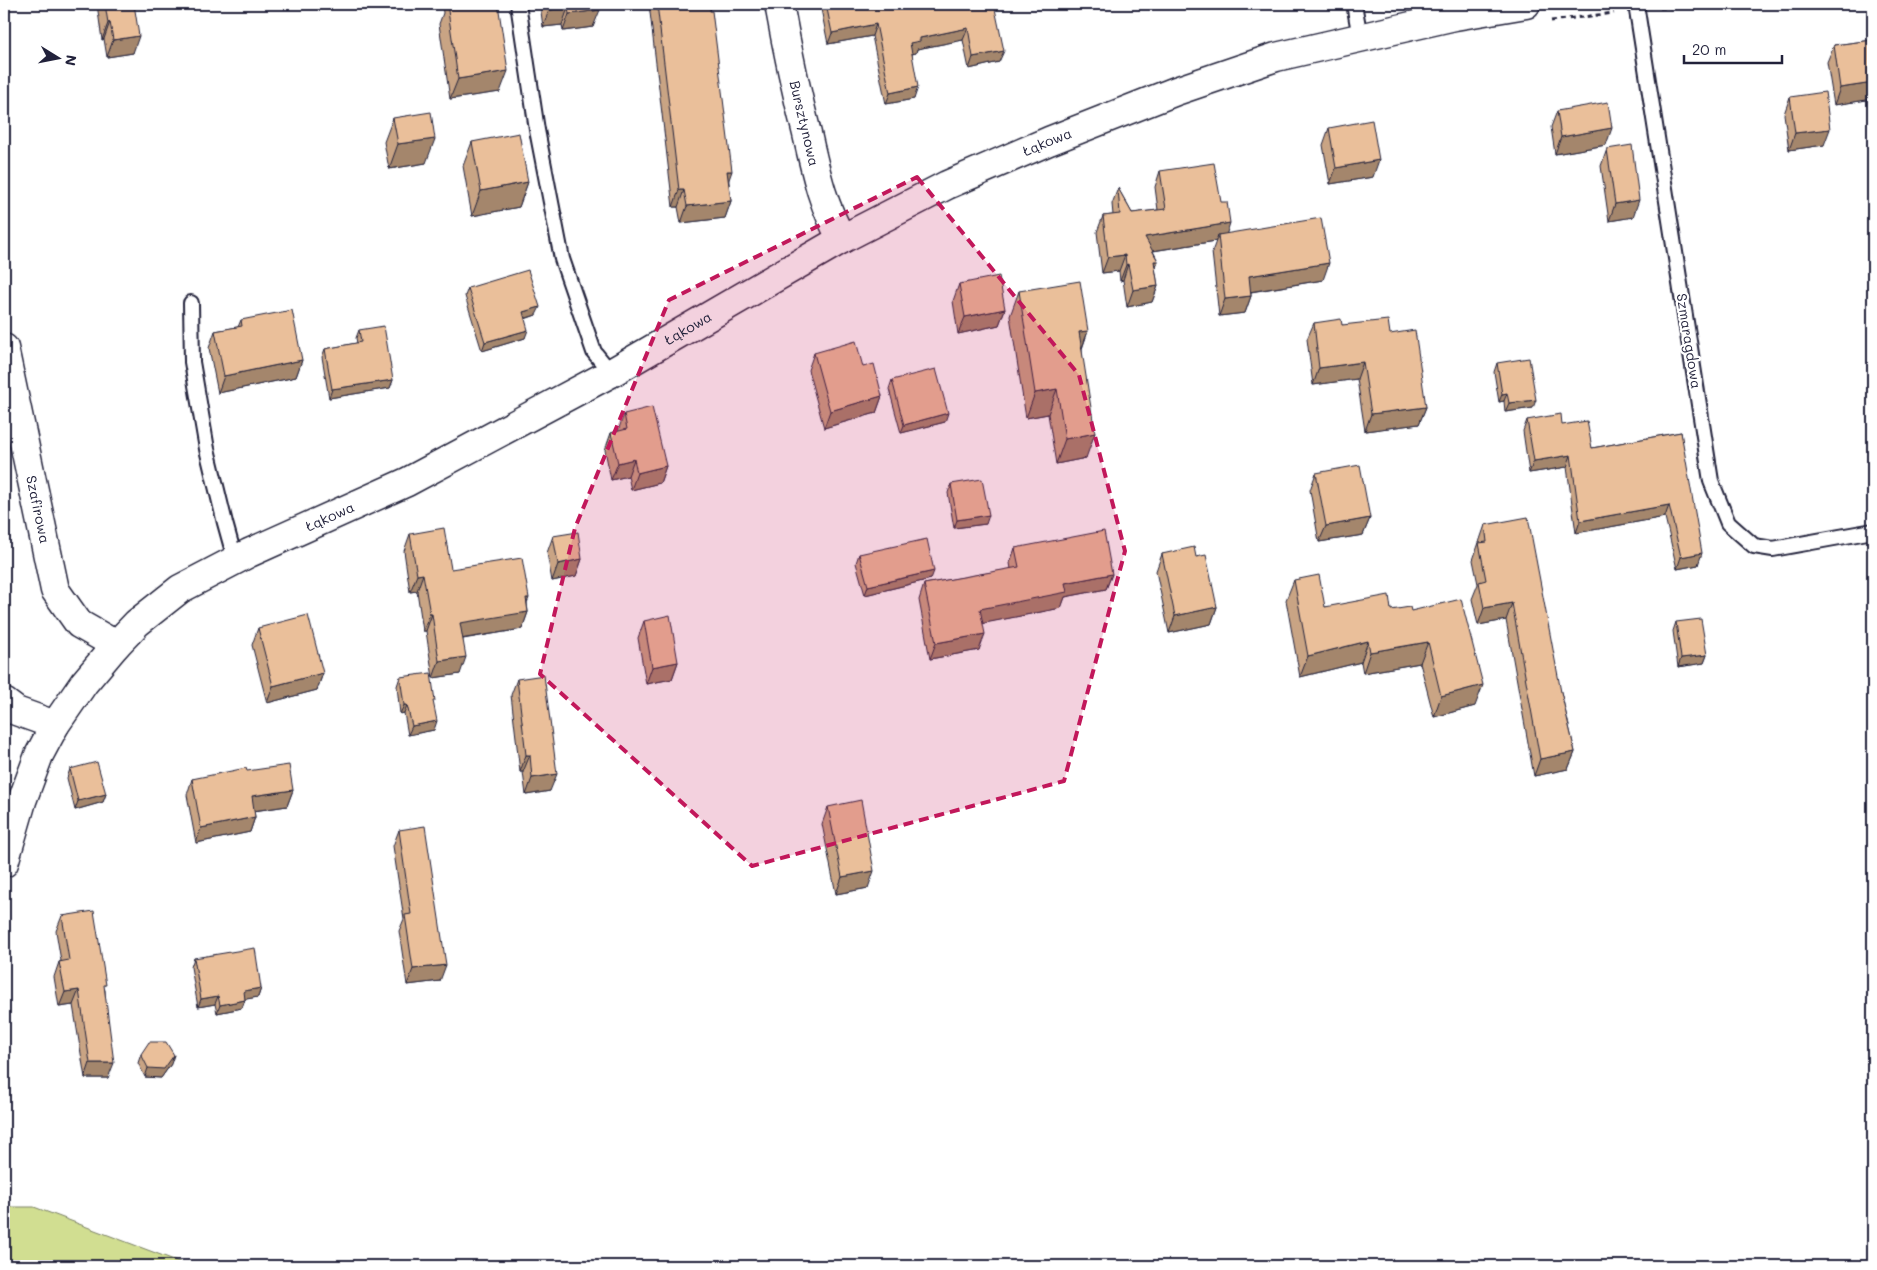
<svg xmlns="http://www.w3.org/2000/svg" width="1877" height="1270" viewBox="0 0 1877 1270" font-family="Mali,sans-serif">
  <rect width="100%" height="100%" fill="#fff"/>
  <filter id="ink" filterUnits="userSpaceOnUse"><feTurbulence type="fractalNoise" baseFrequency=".02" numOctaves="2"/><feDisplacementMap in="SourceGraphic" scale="10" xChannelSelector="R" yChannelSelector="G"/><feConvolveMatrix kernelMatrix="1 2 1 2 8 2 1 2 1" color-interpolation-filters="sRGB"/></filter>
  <g filter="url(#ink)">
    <path fill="#d1de91" stroke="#7a8066" d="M4,1207H34L190,1266H4Z"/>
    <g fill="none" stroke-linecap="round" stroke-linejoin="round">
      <defs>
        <path id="service" d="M518,4L537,130L562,259L594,352L611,373
          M1354,4L1360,37
          M1636,4L1711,481L1728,523L1754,546L1773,549L1873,531
          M191,303L192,362L207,449L225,523L235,559"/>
        <g id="minor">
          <path id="s1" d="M779,4C787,48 796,91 807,134C816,173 822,204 842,239"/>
          <path id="s2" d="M4,348L55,590L79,624L116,645"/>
          <path d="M4,702L16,711L55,725"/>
          <path id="s3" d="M4,863L22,801L39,755L55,725L84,683L116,645L137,623L180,589L249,553L407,482L611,373L842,239L947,185L1049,141L1176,91L1276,57L1455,16L1526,4"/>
        </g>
      </defs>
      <use href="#service" stroke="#22223b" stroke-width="18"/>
      <use href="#minor" stroke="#22223b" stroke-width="31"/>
      <path stroke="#22223b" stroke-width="3" stroke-dasharray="5 4" stroke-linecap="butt" d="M1660,8L1719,4
        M1551,21L1614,13"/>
      <use href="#service" stroke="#fff" stroke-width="14"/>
      <use href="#minor" stroke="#fff" stroke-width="28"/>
    </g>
    <path fill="#c9a484" stroke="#22223b" d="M97,4H134L133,53L107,57L104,39L102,40Z
      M442,4H498L500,92L450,99L439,24L443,13Z
      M540,4H599L593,27L563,31L562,25L543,27Z
      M649,4H710L731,201L725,218L681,223L678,207H673Z
      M820,4H994L999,62L969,69L963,40L917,49L916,53L912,54L914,99L886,104L872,36L828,44Z
      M1873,40V99L1834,105L1827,62L1834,45Z
      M1790,97L1824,145L1789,150L1784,114Z
      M1557,111L1606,145L1555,154L1551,127Z
      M393,118L426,163L389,169L384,142Z
      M1329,128L1373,177L1330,184L1323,145Z
      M472,142L528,182L519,207L472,216L463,166Z
      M1607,149L1633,217L1609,221L1601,166Z
      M1160,171L1226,234L1323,280L1251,292V296L1245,313L1219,316L1212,252L1216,241L1153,251L1158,261L1155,268L1158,286L1152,302L1127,307L1123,280L1120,281L1119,271L1102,273L1097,232L1103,216L1113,215L1112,204L1118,188L1132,213L1158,210L1155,187Z
      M959,284L1005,309L999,325L958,334L953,301Z
      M468,288L536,315L525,319V338L482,351L465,296Z
      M1019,291L1088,331L1082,349L1086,458L1056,464L1048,414L1026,418L1010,316Z
      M241,320L302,360L296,377L218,393L209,348L215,331L238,327Z
      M1314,323L1342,325L1390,334L1426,407L1419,424L1365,431L1357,379L1313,385L1307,339Z
      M359,330L393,380L390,388L329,398L322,357L325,349L357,343L356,338Z
      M814,353L863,367L882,396L876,413L824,428L808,370Z
      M1497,363L1533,408L1505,412L1504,401L1499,402L1494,372Z
      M892,380L945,422L901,433L889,389Z
      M624,414L666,466L660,483L631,490L628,476L611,480L605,450L611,433L618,431Z
      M1527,420L1562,425L1592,448L1681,432L1698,565L1677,569L1665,517L1576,533L1567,467L1529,473L1523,431Z
      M1316,473L1370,518L1363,535L1319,542L1310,490Z
      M951,484L986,524L954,528L948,493Z
      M1485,525L1561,692L1575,752L1568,769L1534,776L1506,620L1478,625L1472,599L1478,584L1473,560Z
      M410,534L451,569L527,603L528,612L522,629L463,639L460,674L433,678L426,631H423L417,591L410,592L404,551Z
      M553,536L582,559L576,576L552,581L547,553Z
      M1015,548L1112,574L1106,589L1065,597L1061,608L983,623L979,650L930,659L919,600L924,584L1011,569L1010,563Z
      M859,554L931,579L865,595L856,563Z
      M1162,554L1196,557L1217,607L1211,624L1169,633L1156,571Z
      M1294,580L1325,607L1411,611L1475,706L1434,717L1420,663L1363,673L1361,662L1300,677L1286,600Z
      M644,621L678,662L672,679L646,684L638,638Z
      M1676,622L1707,655L1704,663L1678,667L1673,631Z
      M258,628L323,673L317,690L267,703L252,645Z
      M400,677L433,705L434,730L408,735L404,713L400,714L397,686Z
      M517,679L550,791L526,795L523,772H520L511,695Z
      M70,769L106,794L103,802L75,810L67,778Z
      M192,779L293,790L287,806L254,811L255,817L250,832L196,843L187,795Z
      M828,807L868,888L836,894L822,824Z
      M399,830L440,981L407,985L399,931L404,919L393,846Z
      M62,916L105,990L108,1078H85L73,1005L59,1007L54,977L59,962L61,961L56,931Z
      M194,958L261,988L258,997L245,999L242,1008L217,1013L215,1004L198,1007L191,967Z
      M141,1054L171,1064L161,1078L145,1077L138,1063Z"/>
    <path fill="#a4866c" stroke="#22223b" d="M1043,4H1052L1042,6Z
      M568,8L562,25L543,27L549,10Z
      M600,10L593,27L563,31L569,14Z
      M110,22L104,39L102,40L108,23Z
      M876,24L872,36L828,44L832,33Z
      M968,28L963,40L917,49L916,53L905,55L910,43L920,38Z
      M139,36L133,53L107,57L113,40Z
      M1004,51L999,62L969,69L973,57Z
      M508,71L500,92L450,99L458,79Z
      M1873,83V99L1834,105L1840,88Z
      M918,87L914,99L886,104L890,93Z
      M1612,128L1606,145L1555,154L1561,137Z
      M1830,129L1824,145L1789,150L1795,133Z
      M435,139L426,163L389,169L398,144Z
      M1379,160L1373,177L1330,184L1336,168Z
      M727,171H732L726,188Z
      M528,182L519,207L472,216L481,191Z
      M679,190H684L678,207H673Z
      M1639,200L1633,217L1609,221L1615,204Z
      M731,201L725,218L681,223L687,206Z
      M1230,223L1225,239L1218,235L1216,241L1139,253L1145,237Z
      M1125,255L1119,271L1102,273L1108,257Z
      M1154,261H1158L1152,277Z
      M1329,263L1323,280L1243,293L1249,276Z
      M1128,264L1123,280L1120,281L1126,265Z
      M1158,286L1152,302L1127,307L1133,290Z
      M1251,296L1245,313L1219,316L1225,299Z
      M540,307L536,315L520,320L523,312Z
      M1005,309L999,325L958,334L965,317Z
      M528,330L525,338L482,351L485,342Z
      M1088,331L1079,356V332Z
      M302,360L296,377L218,393L224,376Z
      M1363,362L1357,379L1313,385L1319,368Z
      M393,380L390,388L329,398L332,389Z
      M1057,389L1048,414L1026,418L1035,393Z
      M1507,393L1504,401L1499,402L1502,394Z
      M882,396L876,413L824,428L830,411Z
      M1536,400L1533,408L1505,412L1509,403Z
      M1426,407L1419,424L1365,431L1371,414Z
      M948,413L945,422L901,433L904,425Z
      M1095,433L1086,458L1056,464L1065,439Z
      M1571,455L1567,467L1529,473L1534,461Z
      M634,459L628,476L611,480L618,463Z
      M666,466L660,483L631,490L637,473Z
      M1669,505L1665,517L1576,533L1580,521Z
      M989,515L986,524L954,528L957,520Z
      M1370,518L1363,535L1319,542L1326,526Z
      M1702,553L1698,565L1677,569L1681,557Z
      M582,559L576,576L552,581L558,564Z
      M934,571L931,579L865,595L868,586Z
      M423,574L417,591L410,592L417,575Z
      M1112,574L1106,589L1065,597L1061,608L975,625L980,609L1065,583Z
      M526,598H529L523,613L528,612L522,629L454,640L460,623Z
      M1512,603L1506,620L1478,625L1484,608Z
      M1217,607L1211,624L1169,633L1175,616Z
      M430,614H432L426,631H423Z
      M985,634L979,650L930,659L936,643Z
      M1368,641L1361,662L1300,677L1308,656Z
      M1428,642L1420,663L1363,673L1370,652Z
      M1707,655L1704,663L1678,667L1681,658Z
      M466,657L460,674L433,678L439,661Z
      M678,662L672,679L646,684L652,667Z
      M323,673L317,690L267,703L273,686Z
      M1483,685L1475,706L1434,717L1441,696Z
      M404,705H407L404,713L400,714Z
      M437,721L434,730L408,735L412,726Z
      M1575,752L1568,769L1534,776L1540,759Z
      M526,755H530L523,772H520Z
      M557,774L550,791L526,795L532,778Z
      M293,790L287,806L246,812L252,796Z
      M106,794L103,802L75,810L78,801Z
      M255,817L250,832L196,843L201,828Z
      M874,871L868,888L836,894L842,877Z
      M446,965L440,981L407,985L413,969Z
      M261,988L258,997L241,1000L244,991Z
      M79,990L73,1005L59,1007L65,992Z
      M218,996L215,1004L198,1007L201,999Z
      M245,1000L242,1008L217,1013L220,1005Z
      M174,1055L171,1064L161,1078L145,1077L148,1068Z
      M90,1063H114L108,1078H85Z"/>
    <path fill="#eabf9a" stroke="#22223b" d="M105,4H134L139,36L113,40L110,22L108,23Z
      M447,4H498L508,71L458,79Z
      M548,4H599L600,10L569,14L568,8L549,10Z
      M657,4H710V11H712L732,171H727L731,201L687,206L684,190H679Z
      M826,4H994L1004,51L973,57L968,28L920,38V41L910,43L918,87L890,93L876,24L832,33Z
      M1873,40V83L1840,88L1834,45Z
      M1825,92L1830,129L1795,133L1790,97Z
      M1608,102L1612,128L1561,137L1557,111Z
      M431,112L435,139L398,144L393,118Z
      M1372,120L1379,160L1336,168L1329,128Z
      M519,133L528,182L481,191L472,142Z
      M1632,145L1639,200L1615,204L1607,149Z
      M1214,163L1221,202H1227L1230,223L1145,237L1158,261H1154L1158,286L1133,290L1128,264L1126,265L1125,255L1108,257L1103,216L1120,214L1118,188L1132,213L1166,209L1160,171Z
      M1321,218L1329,263L1249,276L1251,296L1225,299L1218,235Z
      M528,270L540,307L523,312L528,330L485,342L468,288Z
      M999,276L1005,309L965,317L959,284Z
      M1080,281L1088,331L1079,332L1095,433L1065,439L1057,389L1035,393L1019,291Z
      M292,310L302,360L224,376L215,331L242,326L241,320Z
      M1341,319L1342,325L1388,320L1390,334L1415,330L1426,407L1371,414L1363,362L1319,368L1314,323Z
      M384,326L393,380L332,389L325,349L361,342L359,330Z
      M856,341L863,367L874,364L882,396L830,411L814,353Z
      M1529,358L1536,400L1509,403L1507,393L1502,394L1497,363Z
      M936,369L948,413L904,425L892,380Z
      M652,407L666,466L637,473L634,459L618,463L611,433L627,429L624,414Z
      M1561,414L1562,425L1587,421L1592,448L1681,432L1702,553L1681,557L1669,505L1580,521L1571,455L1534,461L1527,420Z
      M1360,465L1370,518L1326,526L1316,473Z
      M982,479L989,515L957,520L951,484Z
      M1528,517L1561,692L1575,752L1540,759L1512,603L1484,608L1479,582L1486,580L1479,543L1487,542L1485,525Z
      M444,528L451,569L522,558L529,598H526L528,612L460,623L466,657L439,661L432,614H430L423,574L417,575L410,534Z
      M1104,531L1112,574L1065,583L1067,592L980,609L985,634L936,643L924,584L1019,567L1015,548Z
      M578,532L582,559L558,564L553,536Z
      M927,539L934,571L868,586L859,554Z
      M1194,547L1196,557L1206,555L1217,607L1175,616L1162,554Z
      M1319,575L1325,607L1389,595L1391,610L1410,607L1411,611L1461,599L1483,685L1441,696L1428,642L1370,652L1368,641L1308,656L1294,580Z
      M308,615L323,673L273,686L258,628Z
      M670,615L678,662L652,667L644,621Z
      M1701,619L1707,655L1681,658L1676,622Z
      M431,673L435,701H433L437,721L412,726L407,705H404L400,677Z
      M544,675L557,774L532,778L530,755H526L517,679Z
      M97,762L106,794L78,801L70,769Z
      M289,765L293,790L252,796L255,817L201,828L192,779L246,768L247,771Z
      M861,800L874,871L842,877L828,807Z
      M425,826L446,965L413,969L405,915L411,914L399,830Z
      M94,911L106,985H104L114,1063H90L79,990L65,992L59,962L69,960L62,916Z
      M255,948L261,988L244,991L245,1000L220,1005L218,996L201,999L194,958Z
      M149,1042H166L174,1055L164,1069L148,1068L141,1054Z"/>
  </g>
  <path fill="#c2185b" fill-opacity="0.2" stroke="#c2185b" stroke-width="4" stroke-dasharray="10 6" stroke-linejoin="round" d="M917,177L1079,375L1125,551L1064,781L752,866L540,674L575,528L669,300Z"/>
  <g text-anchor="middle" stroke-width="4.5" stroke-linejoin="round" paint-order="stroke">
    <g font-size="14" fill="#22223b" stroke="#fff">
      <text dy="5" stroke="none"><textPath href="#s1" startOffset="122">Bursztynowa</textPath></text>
      <text dy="5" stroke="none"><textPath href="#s3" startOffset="1310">Łąkowa</textPath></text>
      <text dy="5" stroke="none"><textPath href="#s3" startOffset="905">Łąkowa</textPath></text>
      <text transform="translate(1689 341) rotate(81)" y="5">Szmaragdowa</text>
      <text dy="5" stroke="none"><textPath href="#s2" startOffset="165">Szafirowa</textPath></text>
      <text dy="5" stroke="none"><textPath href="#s3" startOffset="500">Łąkowa</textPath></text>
    </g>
  </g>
  <rect width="1877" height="1270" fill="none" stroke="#fff" stroke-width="20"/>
  <rect x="10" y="10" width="1857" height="1250" fill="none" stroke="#22223b" stroke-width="2" filter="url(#ink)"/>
  <g transform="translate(58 58) rotate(100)" stroke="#ffffff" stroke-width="4" paint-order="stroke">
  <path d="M0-4L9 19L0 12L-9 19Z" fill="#22223b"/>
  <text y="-8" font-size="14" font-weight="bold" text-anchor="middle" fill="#22223b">N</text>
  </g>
  <path d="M1684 55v8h98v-8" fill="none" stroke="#22223b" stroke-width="2.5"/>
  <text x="1692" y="55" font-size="15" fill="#22223b" stroke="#ffffff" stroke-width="4" paint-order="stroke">20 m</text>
</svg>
